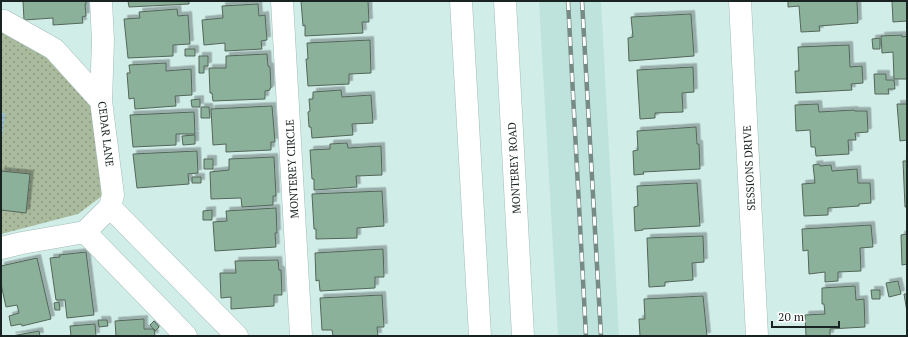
<svg xmlns="http://www.w3.org/2000/svg" width="908" height="337" viewBox="0 0 908 337" font-family="'PT Serif',serif">
  <defs>
    <pattern id="grass-dots" width="8" height="8" patternUnits="userSpaceOnUse"><rect width="8" height="8" fill="#a9ba9d"/><path d="M2 2h.1M6 6h.1" fill="none" stroke="#899780" stroke-width="1.8" stroke-linecap="round"/></pattern>
    <pattern id="water-rules" width="6" height="5" patternUnits="userSpaceOnUse"><rect width="6" height="5" fill="#98bed4"/><path d="M0 2.5h6" fill="none" stroke="#82a3b6"/></pattern>
    <filter id="shadow"><feDropShadow dx="3.5" dy="-3.5" stdDeviation="0" flood-color="#0004"/></filter>
  </defs>
  <rect width="100%" height="100%" fill="#d1ede8"/>
  <path fill="#bee3dc" d="M539,1H601L619,336H558Z"/>
  <path fill="url(#grass-dots)" d="M1,28L50,56L94,105L102,196L78,214L1,234Z"/>
  <path fill="url(#water-rules)" d="M1,113H5L1,148Z"/>
  <path fill="#8cb19a" stroke="#53665a" filter="url(#shadow)" d="M23,1H86V4H85L86,16L82,17L83,23L53,25V18L24,20Z
    M128,1H189V4L129,7Z
    M301,1H368L369,22H362L363,33L305,36V25L303,26Z
    M788,1H857L858,23L819,26L820,31L801,32L799,6L788,7Z
    M892,1H907V21L893,22Z
    M258,4L259,16L265,15L267,40L261,41L262,49L225,51V43L204,45L202,20L223,18L222,6Z
    M177,9L178,16L188,15L190,44L173,45V56L128,58L124,19L140,18L139,12Z
    M691,14L694,56L629,61L628,38L633,37L631,17Z
    M902,35V37L907,36V79H894L893,52L882,53L881,36Z
    M880,38V49H873L872,39Z
    M370,40L371,73L349,74V84L308,86L306,59H308L307,43Z
    M849,45L850,67L862,66L863,83L851,84L852,90L796,93L795,71H799L798,47Z
    M185,49H195V56H185Z
    M267,54L268,66L270,67L271,88H270V90L265,91V99L213,101L212,93H210L209,68H226V56Z
    M199,56H208V66H204V73H199Z
    M166,63V71L191,69L192,95L175,96L176,106L135,109L134,98L129,99L127,73H130L129,65Z
    M693,67L694,92L682,93L683,112L655,113V118L640,119L637,70Z
    M874,74H886V80H894L895,89H888L889,94H875Z
    M341,90L342,97L371,95L373,123L352,124L353,135L312,138L311,127H309L308,112L310,111L309,99H313V92Z
    M200,99V107H192L191,100Z
    M818,104L819,112L854,110L855,111H867L868,132L855,133L856,140H848L849,154L816,156L815,147H811L810,130L796,131L795,105Z
    M897,104H907V140L900,141Z
    M272,106L275,142H271V150L226,152V144L213,145L211,109Z
    M201,107H209L210,118H201Z
    M194,112L195,134H176V145L133,147L130,115Z
    M696,127L697,144H699L700,169L643,172L644,174L634,175L633,151L638,150L637,131Z
    M195,135V144L183,145L182,136Z
    M347,143L348,148L381,146L382,175L356,176L357,187L314,190V179H312L310,150L330,149V144Z
    M197,151L198,173L188,174L189,184L137,188L133,154Z
    M274,157L276,196H273V205L242,207L241,198L211,199L210,172L229,170V159Z
    M204,159H213V169H204Z
    M903,161H907V207H905Z
    M819,164L820,166L831,165L832,171L857,169L858,183H870L871,203L859,204V206L828,208V215L804,216L802,184L815,183L813,165Z
    M1,171L30,174L26,213L1,210Z
    M192,177H201V183H192Z
    M697,183L700,226L643,229V230L635,231L634,207L638,206L637,186Z
    M382,191L384,226L357,228V238L316,239V229H314L312,194Z
    M276,208L277,233H275L276,247L215,251L213,222L227,221L226,211Z
    M212,210V220H203V211Z
    M871,225L873,247L860,248L861,271L838,272V281L825,282V272L809,274L808,250L803,251L802,229Z
    M907,234V264L902,265L901,235Z
    M703,236L704,262L692,263L693,280L665,282V286L649,287L647,238Z
    M383,249L384,277H375V288L320,291L319,280L316,281L315,253Z
    M86,252L94,315L67,318L65,300H56L50,258L60,257L59,255Z
    M37,258L51,319L22,326L21,324L11,326L9,316L19,313L17,305L6,307L1,284V266Z
    M278,260L279,270H281L282,295H274V306L231,309V297L221,298L220,273H236L235,261Z
    M898,281L901,294L889,297L886,283Z
    M855,286L856,300L864,299L865,327L830,329V336H806L805,315L825,314L824,304H822V288Z
    M871,290H880V299H872Z
    M904,294H907V312Z
    M382,295L384,327H377L378,336H333L332,330H322L320,298Z
    M703,296L707,336H640L639,319H645L644,299Z
    M59,302L60,310H55L54,303Z
    M144,319V329H154L155,336H116L115,321Z
    M98,320H107L108,326L99,327Z
    M154,321L159,327L155,331L150,325Z
    M95,324L96,336H71L70,326Z
    M39,331L40,336H12Z"/>
  <g fill="none" stroke-linecap="round" stroke-linejoin="round">
    <defs>
      <path id="minor" d="M282,1L301,336
        M740,1L757,336
        M1,21H4L54,49L101,101
        M110,207L237,336
        M85,232L186,336
        M1,248L22,243L85,232L110,207L113,195L101,101L103,40L101,1"/>
      <path id="major" d="M461,1L480,336
        M505,1L523,336"/>
    </defs>
    <use href="#minor" stroke="#a1bdb8" stroke-width="23"/>
    <use href="#major" stroke="#a1bdb8" stroke-width="23"/>
    <use href="#minor" stroke="#fff" stroke-width="22"/>
    <use href="#major" stroke="#fff" stroke-width="22"/>
    <defs>
      <path id="rail" d="M568,1L586,336
        M582,1L601,336"/>
    </defs>
    <use href="#rail" stroke="#778a86" stroke-width="4.5"/>
    <use href="#rail" stroke="#fff" stroke-width="3" stroke-dasharray="9" stroke-linecap="butt"/>
  </g>
  <g text-anchor="middle" stroke-width="3" stroke-linejoin="round" paint-order="stroke">
    <g font-size="11" fill="#192321" stroke="#fff">
      <text transform="translate(106 134) rotate(83)" y="4">CEDAR LANE</text>
      <text transform="translate(514 168) rotate(-93)" y="4">MONTEREY ROAD</text>
      <text transform="translate(749 168) rotate(-93)" y="4">SESSIONS DRIVE</text>
      <text transform="translate(292 169) rotate(-93)" y="4">MONTEREY CIRCLE</text>
    </g>
  </g>
  <rect width="908" height="337" fill="none" stroke="#192321" stroke-width="4"/>
  <path d="M772 321v6h67v-6" fill="none" stroke="#192321" stroke-width="2"/>
  <text x="778" y="321" font-size="12" fill="#192321" stroke="#ffffff" stroke-width="3" paint-order="stroke">20 m</text>
</svg>
